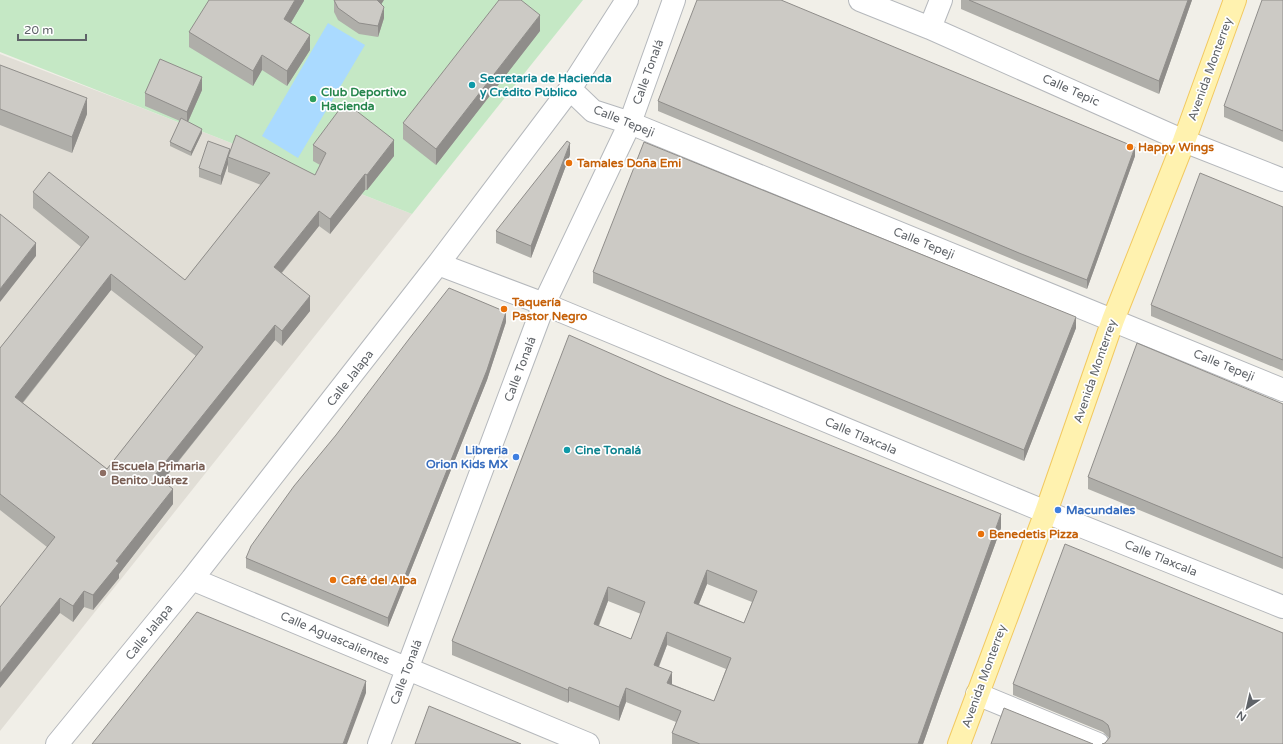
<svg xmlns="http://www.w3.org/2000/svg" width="1283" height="744" viewBox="0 0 1283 744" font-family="'Varela Round',sans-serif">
  <rect width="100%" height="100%" fill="#f1efe8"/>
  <path fill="#e1ded6" d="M0,54L129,103L412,214L0,731Z"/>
  <path fill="#c5e8c5" d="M0,0H583L412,214L0,52Z"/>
  <path fill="#aadaff" d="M328,23L365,45L298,158L262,136Z"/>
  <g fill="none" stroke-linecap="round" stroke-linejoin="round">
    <defs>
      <path id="minor" d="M860,0L930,28L1184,141L1283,180
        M930,28L941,0
        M570,89L593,111L630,123L1283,390
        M438,264L544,304L1046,512L1283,607
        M192,579L588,744
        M977,694L1098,744
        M57,744L192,579L438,264L570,89L627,0
        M379,744L544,304L630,123L674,0"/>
      <path id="major" d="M959,744L1046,512L1113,320L1184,141L1235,0"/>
    </defs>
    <use href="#minor" stroke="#b5b8bc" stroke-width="24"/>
    <use href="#major" stroke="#f2c960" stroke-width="24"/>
    <use href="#minor" stroke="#fff" stroke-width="22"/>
    <use href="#major" stroke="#fff2af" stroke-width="22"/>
  </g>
  <path fill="#afaea9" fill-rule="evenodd" d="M304,0L291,23L310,50L287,86L262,70L253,86L189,47V32Z
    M334,0L381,4L384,18L378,37L359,34L338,20L334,12Z
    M961,0H1192L1159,94L961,9Z
    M1283,0V142L1224,117V106Z
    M540,31L436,165L403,139V123Z
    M0,65L87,114L72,153L0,125Z
    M202,90L188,122L202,133L191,156L170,146V142L180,121L145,106V93Z
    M658,101L1135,156L1087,289L1019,262L658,111Z
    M313,145L394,156L367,190H365L330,234L319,226L282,273L310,311L282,346L275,340L163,481L173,504L119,574V578L93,610L84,607L73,622L60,613L47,547L0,510V348L81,247L33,208V192L185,280L261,185L228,172V164L221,185L199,177V168L230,150L315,175L320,165L313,161ZM111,290L196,356L107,469L23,403Z
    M570,155L531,258L496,243V231Z
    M1283,207V371L1151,316V305Z
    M593,272L1076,328L1024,461L593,283Z
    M506,322L487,380L388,627L246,568V558Z
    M664,377L1001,528L938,701L923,744H672V733L676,722L626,702L619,721L569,701L568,703L452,655V641ZM707,584L752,602L744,623L699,604ZM608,601L641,614L631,639L599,626ZM667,645L726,669L714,701L672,684L659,667Z
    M1283,404V569L1088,489V477Z
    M1283,633L1105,743L1109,738L1103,732L1013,695V684Z"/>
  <path fill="#8f8d8a" d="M295,0H304V1L284,34V19Z
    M377,0H384L377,11Z
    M1188,0H1192L1159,94V81Z
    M384,7V18L378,37V26Z
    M540,15V31L436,165V149Z
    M310,35V50L287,86V71Z
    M262,55V70L253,86V71Z
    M202,77V90L187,124V112Z
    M87,98V114L72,153V137Z
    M202,129V133L191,156V152Z
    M394,140V156L367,190V175Z
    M570,143V155L531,258V246Z
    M1135,147V156L1087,289V280Z
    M230,149V158L228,157V164L221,185V176Z
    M365,174V190L330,234V219Z
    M319,211V226L274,282V267Z
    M36,243V256L0,302V289Z
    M111,274V290L15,412V397Z
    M310,296V311L282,346V331Z
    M506,312V322L487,380L388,627V618Z
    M1076,317V328L1024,461V450Z
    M275,325V340L155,490V475Z
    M173,489V504L119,574V578L93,610V595L116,561Z
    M1001,514V528L938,701L923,744H918L938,688Z
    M707,570V584L694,616V603Z
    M608,587V601L594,637V624Z
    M84,591V607L73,622V606Z
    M60,598V613L0,688V673Z
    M667,632V645L654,678V665Z
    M672,672V685L667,683Z
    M366,681V693L347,744H343Z
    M569,687V701L568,703V690Z
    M626,688V702L619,721V707Z"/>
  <path fill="#cccac5" stroke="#8f8d8a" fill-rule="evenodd" d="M209,0H295L284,19L310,35L287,71L262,55L253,71L189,32Z
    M334,0H377L384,7L378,26L359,23L338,8Z
    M499,0H521L540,15L436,149L403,123Z
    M697,0H781L1135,147L1087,280L1019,253L658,101Z
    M969,0H1188L1159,81Z
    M1262,0H1283V131L1224,106Z
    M160,59L202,77L187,112L145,93Z
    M0,65L87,98L72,137L0,109Z
    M345,102L394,140L367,175L365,174L330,219L319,211L274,267L310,296L282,331L275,325L155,475L173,489L116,561L119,563L93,595L84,591L73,606L60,598L0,673V607L55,537L0,494V348L89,237L33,192L49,172L185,280L270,173L228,157L236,135L315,175L326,153L313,145ZM111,274L203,347L107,469L15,397Z
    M181,118L202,129L191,152L170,142Z
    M208,141L230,149L221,176L199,168Z
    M567,141L570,143L531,246L496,231Z
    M644,142L1076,317L1024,450L593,272Z
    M1200,173L1283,207V360L1151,305Z
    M0,214L36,243L0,289Z
    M449,288L506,312L487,370L388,618L246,558L251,546L294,486L336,435L409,339Z
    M569,335L664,377L733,406L1001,514L938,688L918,744H700L672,733L681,711L626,688L619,707L569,687L568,690L452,641ZM707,570L757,591L744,623L694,603ZM608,587L645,602L631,639L594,624ZM667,632L731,658L714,701L667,683L672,672L654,665Z
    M1137,343L1283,404V558L1088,477Z
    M1065,544L1283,633V744H1102L1105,743L1110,737V731L1108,725L1103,721L1013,684Z
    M197,612L366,681L343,744H92Z
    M429,706L521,744H415Z
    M1004,708L1093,744H991Z"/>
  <g fill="#0f9aa8" stroke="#fff" stroke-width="1.5">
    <circle cx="472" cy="85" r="4"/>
    <circle cx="567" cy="450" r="4"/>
  </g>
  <circle fill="#2e9e5b" stroke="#fff" stroke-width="1.5" cx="313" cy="99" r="4"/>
  <g fill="#e8710a" stroke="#fff" stroke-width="1.5">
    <circle cx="1130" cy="147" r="4"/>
    <circle cx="569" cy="163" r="4"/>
    <circle cx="504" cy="309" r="4"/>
    <circle cx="981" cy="534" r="4"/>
    <circle cx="333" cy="580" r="4"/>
  </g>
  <g fill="#3f7fe0" stroke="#fff" stroke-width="1.5">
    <circle cx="516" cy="457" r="4"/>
    <circle cx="1058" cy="510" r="4"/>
  </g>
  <circle fill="#8d6e63" stroke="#fff" stroke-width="1.5" cx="103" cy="473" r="4"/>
  <g text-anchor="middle" stroke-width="3.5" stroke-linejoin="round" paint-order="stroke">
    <g font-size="12" fill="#5f6368" stroke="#fff">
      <text transform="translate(1210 69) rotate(-70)" y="4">Avenida Monterrey</text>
      <text transform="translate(648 72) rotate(-70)" y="4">Calle Tonalá</text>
      <text transform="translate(1071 90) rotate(24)" y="4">Calle Tepic</text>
      <text transform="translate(624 121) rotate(22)" y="4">Calle Tepeji</text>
      <text transform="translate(924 243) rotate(22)" y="4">Calle Tepeji</text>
      <text transform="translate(1224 365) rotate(22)" y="4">Calle Tepeji</text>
      <text transform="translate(520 369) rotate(-69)" y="4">Calle Tonalá</text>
      <text transform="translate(1095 371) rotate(-71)" y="4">Avenida Monterrey</text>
      <text transform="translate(350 378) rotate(-52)" y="4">Calle Jalapa</text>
      <text transform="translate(861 436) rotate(23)" y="4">Calle Tlaxcala</text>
      <text transform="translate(1161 558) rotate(22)" y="4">Calle Tlaxcala</text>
      <text transform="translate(149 632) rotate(-51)" y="4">Calle Jalapa</text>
      <text transform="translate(335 638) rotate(23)" y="4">Calle Aguascalientes</text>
      <text transform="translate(406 672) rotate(-69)" y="4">Calle Tonalá</text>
      <text transform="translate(984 676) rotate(-70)" y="4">Avenida Monterrey</text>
    </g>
    <g font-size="12" font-weight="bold" fill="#0d838f" stroke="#fff" text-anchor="start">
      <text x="480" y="82">Secretaria de Hacienda<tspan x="480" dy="14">y Crédito Público</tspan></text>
      <text x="575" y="454">Cine Tonalá</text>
    </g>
    <g font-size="12" font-weight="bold" fill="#27864d" stroke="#fff" text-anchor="start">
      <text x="321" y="96">Club Deportivo<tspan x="321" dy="14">Hacienda</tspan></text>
    </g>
    <g font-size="12" font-weight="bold" fill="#c56008" stroke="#fff" text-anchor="start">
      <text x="1138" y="151">Happy Wings</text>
      <text x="577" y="167">Tamales Doña Emi</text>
      <text x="512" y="306">Taquería<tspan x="512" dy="14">Pastor Negro</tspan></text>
      <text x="989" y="538">Benedetis Pizza</text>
      <text x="341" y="584">Café del Alba</text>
    </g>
    <g font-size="12" font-weight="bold" fill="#366cbe" stroke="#fff" text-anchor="end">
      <text x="508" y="454">Libreria<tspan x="508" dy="14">Orion Kids MX</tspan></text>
      <text x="1066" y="514" text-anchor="start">Macundales</text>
    </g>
    <g font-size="12" font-weight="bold" fill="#785e54" stroke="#fff" text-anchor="start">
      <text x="111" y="470">Escuela Primaria<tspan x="111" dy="14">Benito Juárez</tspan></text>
    </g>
  </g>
  <g transform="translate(1247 708) rotate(214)" stroke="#ffffff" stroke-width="3" paint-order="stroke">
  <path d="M0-3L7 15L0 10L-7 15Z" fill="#5f6368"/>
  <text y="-6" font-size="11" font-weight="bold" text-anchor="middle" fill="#5f6368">N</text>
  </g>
  <path d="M18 34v6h68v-6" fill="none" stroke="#5f6368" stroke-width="2"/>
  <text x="24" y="34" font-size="12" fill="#5f6368" stroke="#ffffff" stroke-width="3" paint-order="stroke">20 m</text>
</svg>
